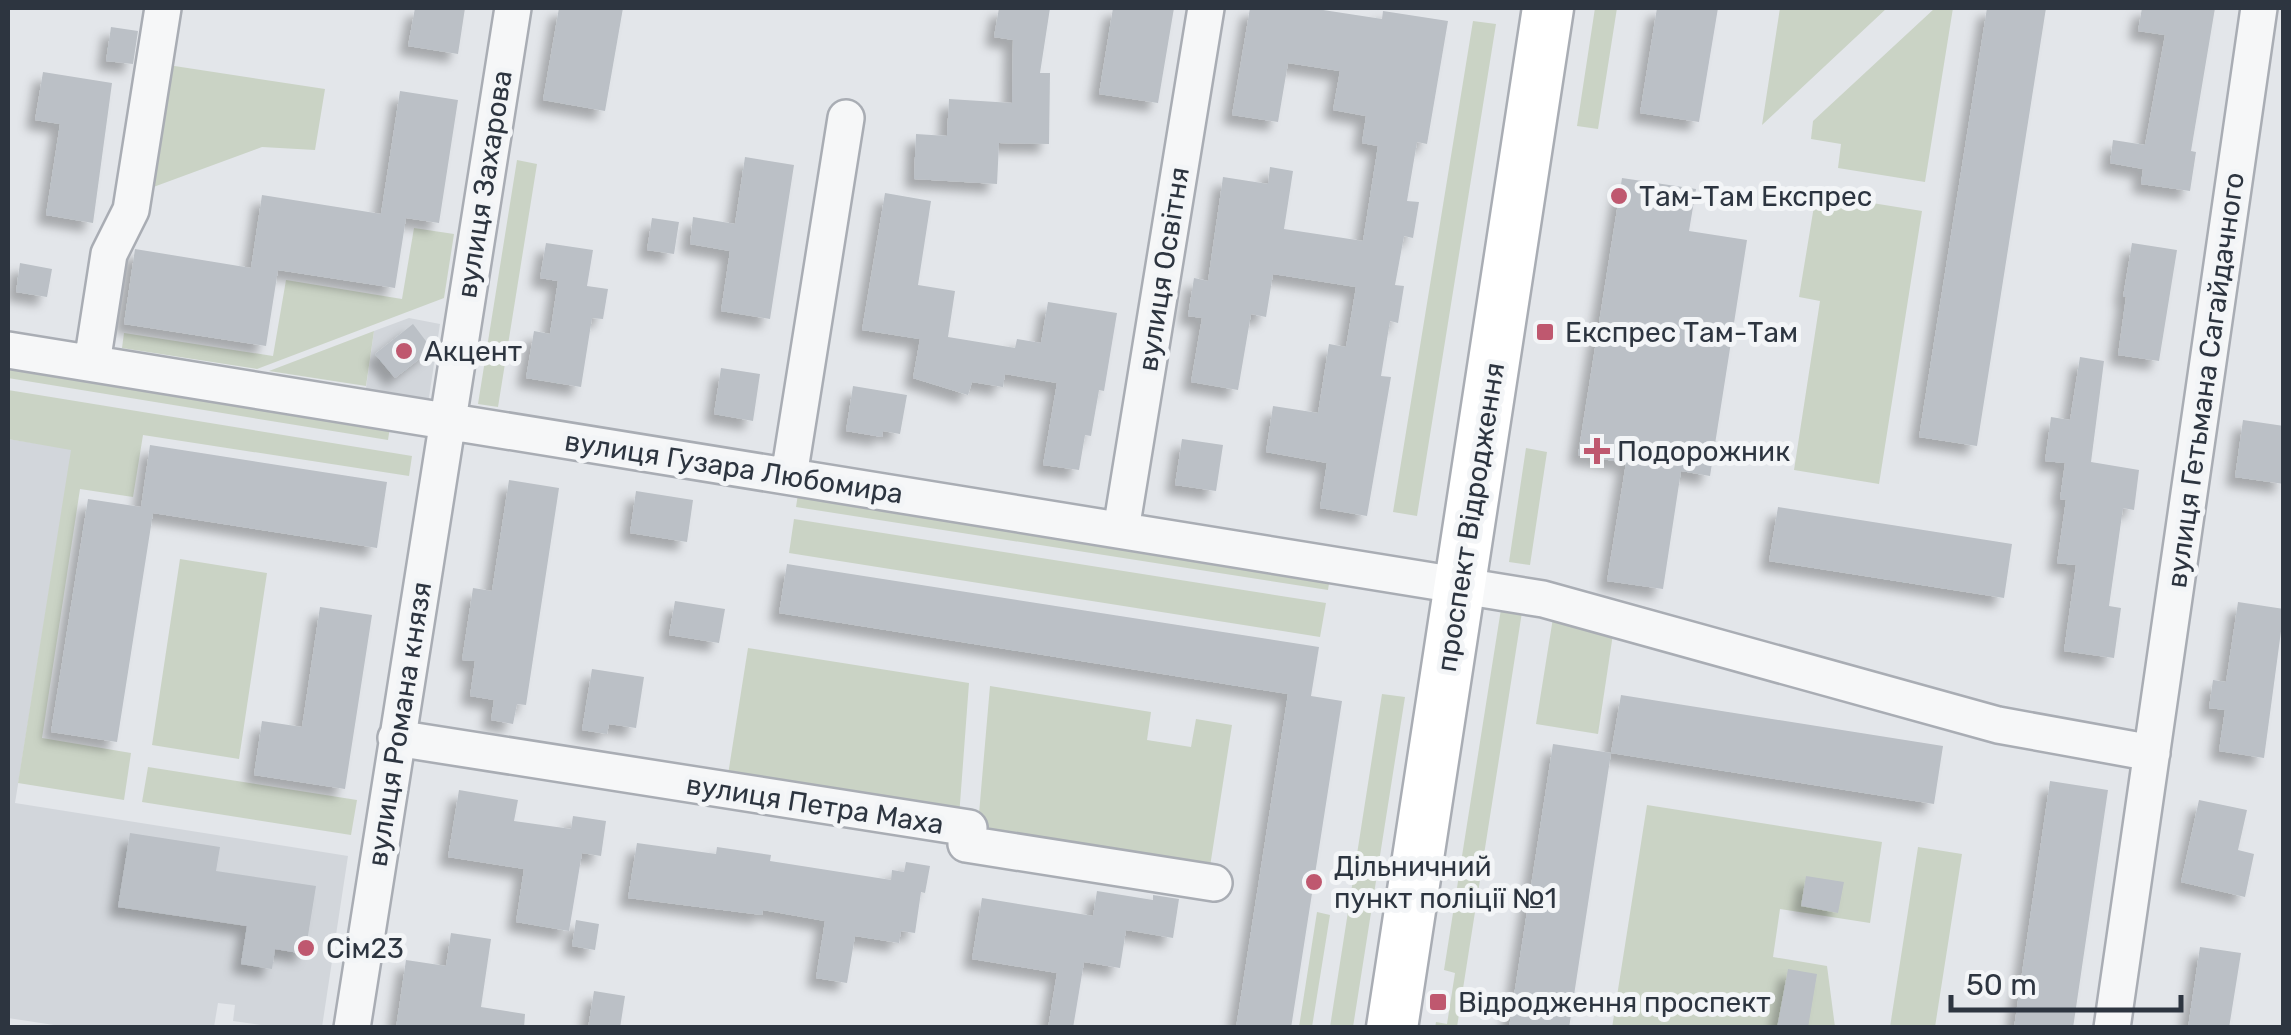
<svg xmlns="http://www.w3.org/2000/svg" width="2291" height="1035" viewBox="0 0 2291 1035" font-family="Rubik,sans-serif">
  <defs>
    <filter id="shadow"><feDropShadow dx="-9" dy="9" stdDeviation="5" flood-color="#0004"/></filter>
  </defs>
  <rect width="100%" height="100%" fill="#e3e6ea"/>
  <path fill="#d2d6db" d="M409,318L440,324L428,404L365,395L374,331Z
    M8,439L72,449L15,803L348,856L322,1027H275L233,1021L235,1005L218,1003L214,1027H67L8,1018Z"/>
  <path fill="#cad3c5" d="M1595,8H1617L1598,129L1577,126Z
    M1780,8H1887L1762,125Z
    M1935,8H1953L1925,182L1838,168L1841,144L1811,139L1813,121Z
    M1473,21L1496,24L1417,516L1393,512Z
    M168,65L325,89L315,150L262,147L148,189Z
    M517,160L537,164L498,407L478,404Z
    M1816,194L1922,211L1879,484L1794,470L1820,301L1799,297Z
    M414,228L454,234L444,298L257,369L122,348L124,333L273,356L286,280L402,299Z
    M374,331L366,386L269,371Z
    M8,366L390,427L388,440L8,378Z
    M8,390L412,456L409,476L143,435L133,497L80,489L42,738L131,753L124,800L18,783L71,450L8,439Z
    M1526,448L1547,452L1530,565L1509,562Z
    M798,494L1330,577L1328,590L796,507Z
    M794,519L1326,603L1320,637L789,553Z
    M180,559L267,573L239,759L152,745Z
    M1501,609L1522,612L1457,1027L1435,1028L1436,1022L1447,1024L1455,973L1444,970Z
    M1553,618L1613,634L1598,734L1536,724Z
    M748,648L969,683L959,817L727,781Z
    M990,686L1151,712L1147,740L1191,747L1196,719L1232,725L1209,873L977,837Z
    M1382,694L1405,697L1353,1027H1330Z
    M148,767L357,800L351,835L142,802Z
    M1647,805L1882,842L1870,923L1780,909L1773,957L1827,966L1835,1027L1612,1028Z
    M1918,847L1962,854L1935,1027H1890Z
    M1317,912L1330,915L1312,1027H1299Z"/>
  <path fill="#bbc0c6" filter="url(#shadow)" d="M415,8H465L458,54L408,46Z
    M559,8H623L605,111L543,100Z
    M999,8H1050L1040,73H1050L1049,144L999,143L997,184L914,179L916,134L947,136L949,99L1012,103L1013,40L994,37Z
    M1113,8H1174L1158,103L1099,94Z
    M1250,8H1310L1382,19L1383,11L1448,21L1427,144L1417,142L1407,201L1419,202L1413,238L1404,236L1395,285L1404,286L1398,323L1390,321L1381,376L1391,377L1367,516L1320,508L1327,463L1266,452L1273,406L1318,413L1329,344L1346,347L1356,287L1273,274L1266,317L1251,314L1238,390L1191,382L1202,318L1188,316L1194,278L1208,281L1223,177L1268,184L1270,167L1293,171L1284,229L1363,241L1378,146L1362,143L1366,116L1333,110L1340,71L1288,63L1278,122L1232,115Z
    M1657,8H1718L1699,122L1640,113Z
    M1987,8H2046L1977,446L1919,437Z
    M2142,8H2215L2191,151L2196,152L2190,191L2141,184L2143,169L2110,163L2113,140L2145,145L2165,35L2138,31Z
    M111,27L138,31L133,64L106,61Z
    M43,72L112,83L93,223L46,215L60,124L35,120Z
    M400,91L458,100L439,223L406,218L395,288L278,270L266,346L124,324L135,249L251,268L262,195L381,214Z
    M745,157L794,165L770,319L721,311L730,251L690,244L693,217L735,224Z
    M1622,178L1696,189L1689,231L1747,240L1710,476L1681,471L1663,589L1607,581L1626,463L1578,455Z
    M885,193L931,201L918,285L955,291L948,337L1015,348L1017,339L1041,343L1048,302L1117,313L1104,391L1099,390L1091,436L1085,435L1079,470L1043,465L1057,383L1005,374L1003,387L972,382L968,395L913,378L920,339L862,330Z
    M652,218L679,222L674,254L647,250Z
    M546,243L593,250L587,286L608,289L603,319L592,318L581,387L526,378L534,331L550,334L558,281L540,278Z
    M2132,243L2177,250L2159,361L2118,355L2126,297H2123Z
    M20,263L52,269L47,297L16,292Z
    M413,324L432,349L395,378L375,354Z
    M2080,357L2104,361L2091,462L2139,470L2134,510L2123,508L2109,606L2121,608L2114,658L2064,651L2076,565L2057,563L2066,500L2060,499L2065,463L2045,461L2051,417L2070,420Z
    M721,368L760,374L753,421L714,414Z
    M853,386L907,395L900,434L883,431L882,437L846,431Z
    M2243,420L2284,426V484L2235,477Z
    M1182,439L1223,445L1216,491L1175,485Z
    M150,445L387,482L377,548L153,513L117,742L51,732L88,499L141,507Z
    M509,480L559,488L526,705L517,704L513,724L491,720L494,700L470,696L475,661L462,660L473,588L492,591Z
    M636,491L693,500L687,542L630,533Z
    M1778,507L2012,544L2004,598L1769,561Z
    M787,564L1319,647L1311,696L1342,701L1291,1028H1236L1288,694L779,613Z
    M675,601L725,609L719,643L669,635Z
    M2238,602L2284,609L2264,758L2219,751L2225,710L2209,708L2213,680L2226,682Z
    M320,607L372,615L345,789L254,775L262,721L302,727Z
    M592,669L644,677L636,728L609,724L607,734L582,730Z
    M1621,695L1943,746L1934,804L1611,753Z
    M1553,744L1611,753L1569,1028H1509Z
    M2050,781L2108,790L2073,1028H2014Z
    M459,790L518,800L514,821L571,829L573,816L606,821L601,856L582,853L569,931L516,922L524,869L448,857Z
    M2199,800L2247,810L2238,850L2254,854L2245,897L2181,882Z
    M130,833L220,847L216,871L316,886L305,954L275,949L272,969L241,964L247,926L118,907Z
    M637,843L716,854L717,847L771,855L770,861L891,880L892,870L904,872L906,862L930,866L925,893L921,892L915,933L901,931L899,943L855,936L847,983L816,978L825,921L763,910L762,915L628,898Z
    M1806,876L1844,882L1838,913L1801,906Z
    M1097,891L1153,900V895L1179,899L1173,938L1126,930L1120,968L1084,962L1073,1028H1048L1057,973L972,959L982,898L1093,916Z
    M576,920L599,924L595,950L572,946Z
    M451,933L491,939L481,1007L525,1014L524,1028H396L406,960L446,966Z
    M2200,947L2241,953L2229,1028H2188Z
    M1788,969L1817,974L1808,1028H1777Z
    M594,991L625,996L620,1028H588Z"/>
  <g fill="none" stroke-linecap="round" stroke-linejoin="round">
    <defs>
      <path id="street" d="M8,350L1543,599L1998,725L2152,753
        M92,363L109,254L131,210L163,8
        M789,476L846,118
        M1121,530L1206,8
        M396,738L969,828L966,844L1214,883
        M352,1028L513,8
        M2112,1028L2259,8"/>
      <path id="secondary" d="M1392,1028L1548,8"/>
    </defs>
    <use href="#street" stroke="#a9adb4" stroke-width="40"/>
    <use href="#secondary" stroke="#a9adb4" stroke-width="55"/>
    <use href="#street" stroke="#f6f7f8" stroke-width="35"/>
    <use href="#secondary" stroke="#fff" stroke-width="50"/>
  </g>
  <g fill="#bf586f" stroke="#f3f5f7" stroke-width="4">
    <circle cx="1619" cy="196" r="10"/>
    <rect x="1535" y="322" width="20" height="20" rx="5"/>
    <circle cx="404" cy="351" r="10"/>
    <path d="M1592 436h10v10h10v10h-10v10h-10v-10h-10v-10h10z"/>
    <circle cx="1314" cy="882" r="10"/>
    <circle cx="306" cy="948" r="10"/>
    <rect x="1428" y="992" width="20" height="20" rx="5"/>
  </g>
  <g text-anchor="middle" stroke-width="10" stroke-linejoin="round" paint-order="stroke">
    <g font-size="28" fill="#2d3540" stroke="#f3f5f7">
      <text transform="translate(484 184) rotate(-81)" y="10">вулиця Захарова</text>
      <text transform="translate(1163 269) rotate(-81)" y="10">вулиця Освітня</text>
      <text transform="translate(2205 380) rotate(-82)" y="10">вулиця Гетьмана Сагайдачного</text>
      <text transform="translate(734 467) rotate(9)" y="10">вулиця Гузара Любомира</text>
      <text transform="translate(1470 517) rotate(-81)" y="10">проспект Відродження</text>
      <text transform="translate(399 724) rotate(-81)" y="10">вулиця Романа князя</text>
      <text transform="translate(815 804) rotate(9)" y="10">вулиця Петра Маха</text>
    </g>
    <g font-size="28" fill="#2d3540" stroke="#f3f5f7" text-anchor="start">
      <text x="1639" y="206">Там-Там Експрес</text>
      <text x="1565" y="342">Експрес Там-Там</text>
      <text x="424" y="361">Акцент</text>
      <text x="1617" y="461">Подорожник</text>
      <text x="1334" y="876">Дільничний<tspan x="1334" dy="32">пункт поліції №1</tspan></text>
      <text x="326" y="958">Сім23</text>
      <text x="1458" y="1012">Відродження проспект</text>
    </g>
  </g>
  <rect width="2291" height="1035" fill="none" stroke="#2d3540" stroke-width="20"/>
  <path d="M1951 995v15h230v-15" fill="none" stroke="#2d3540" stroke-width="5"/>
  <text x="1966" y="995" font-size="30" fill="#2d3540" stroke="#f3f5f7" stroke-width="8" paint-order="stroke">50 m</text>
</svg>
